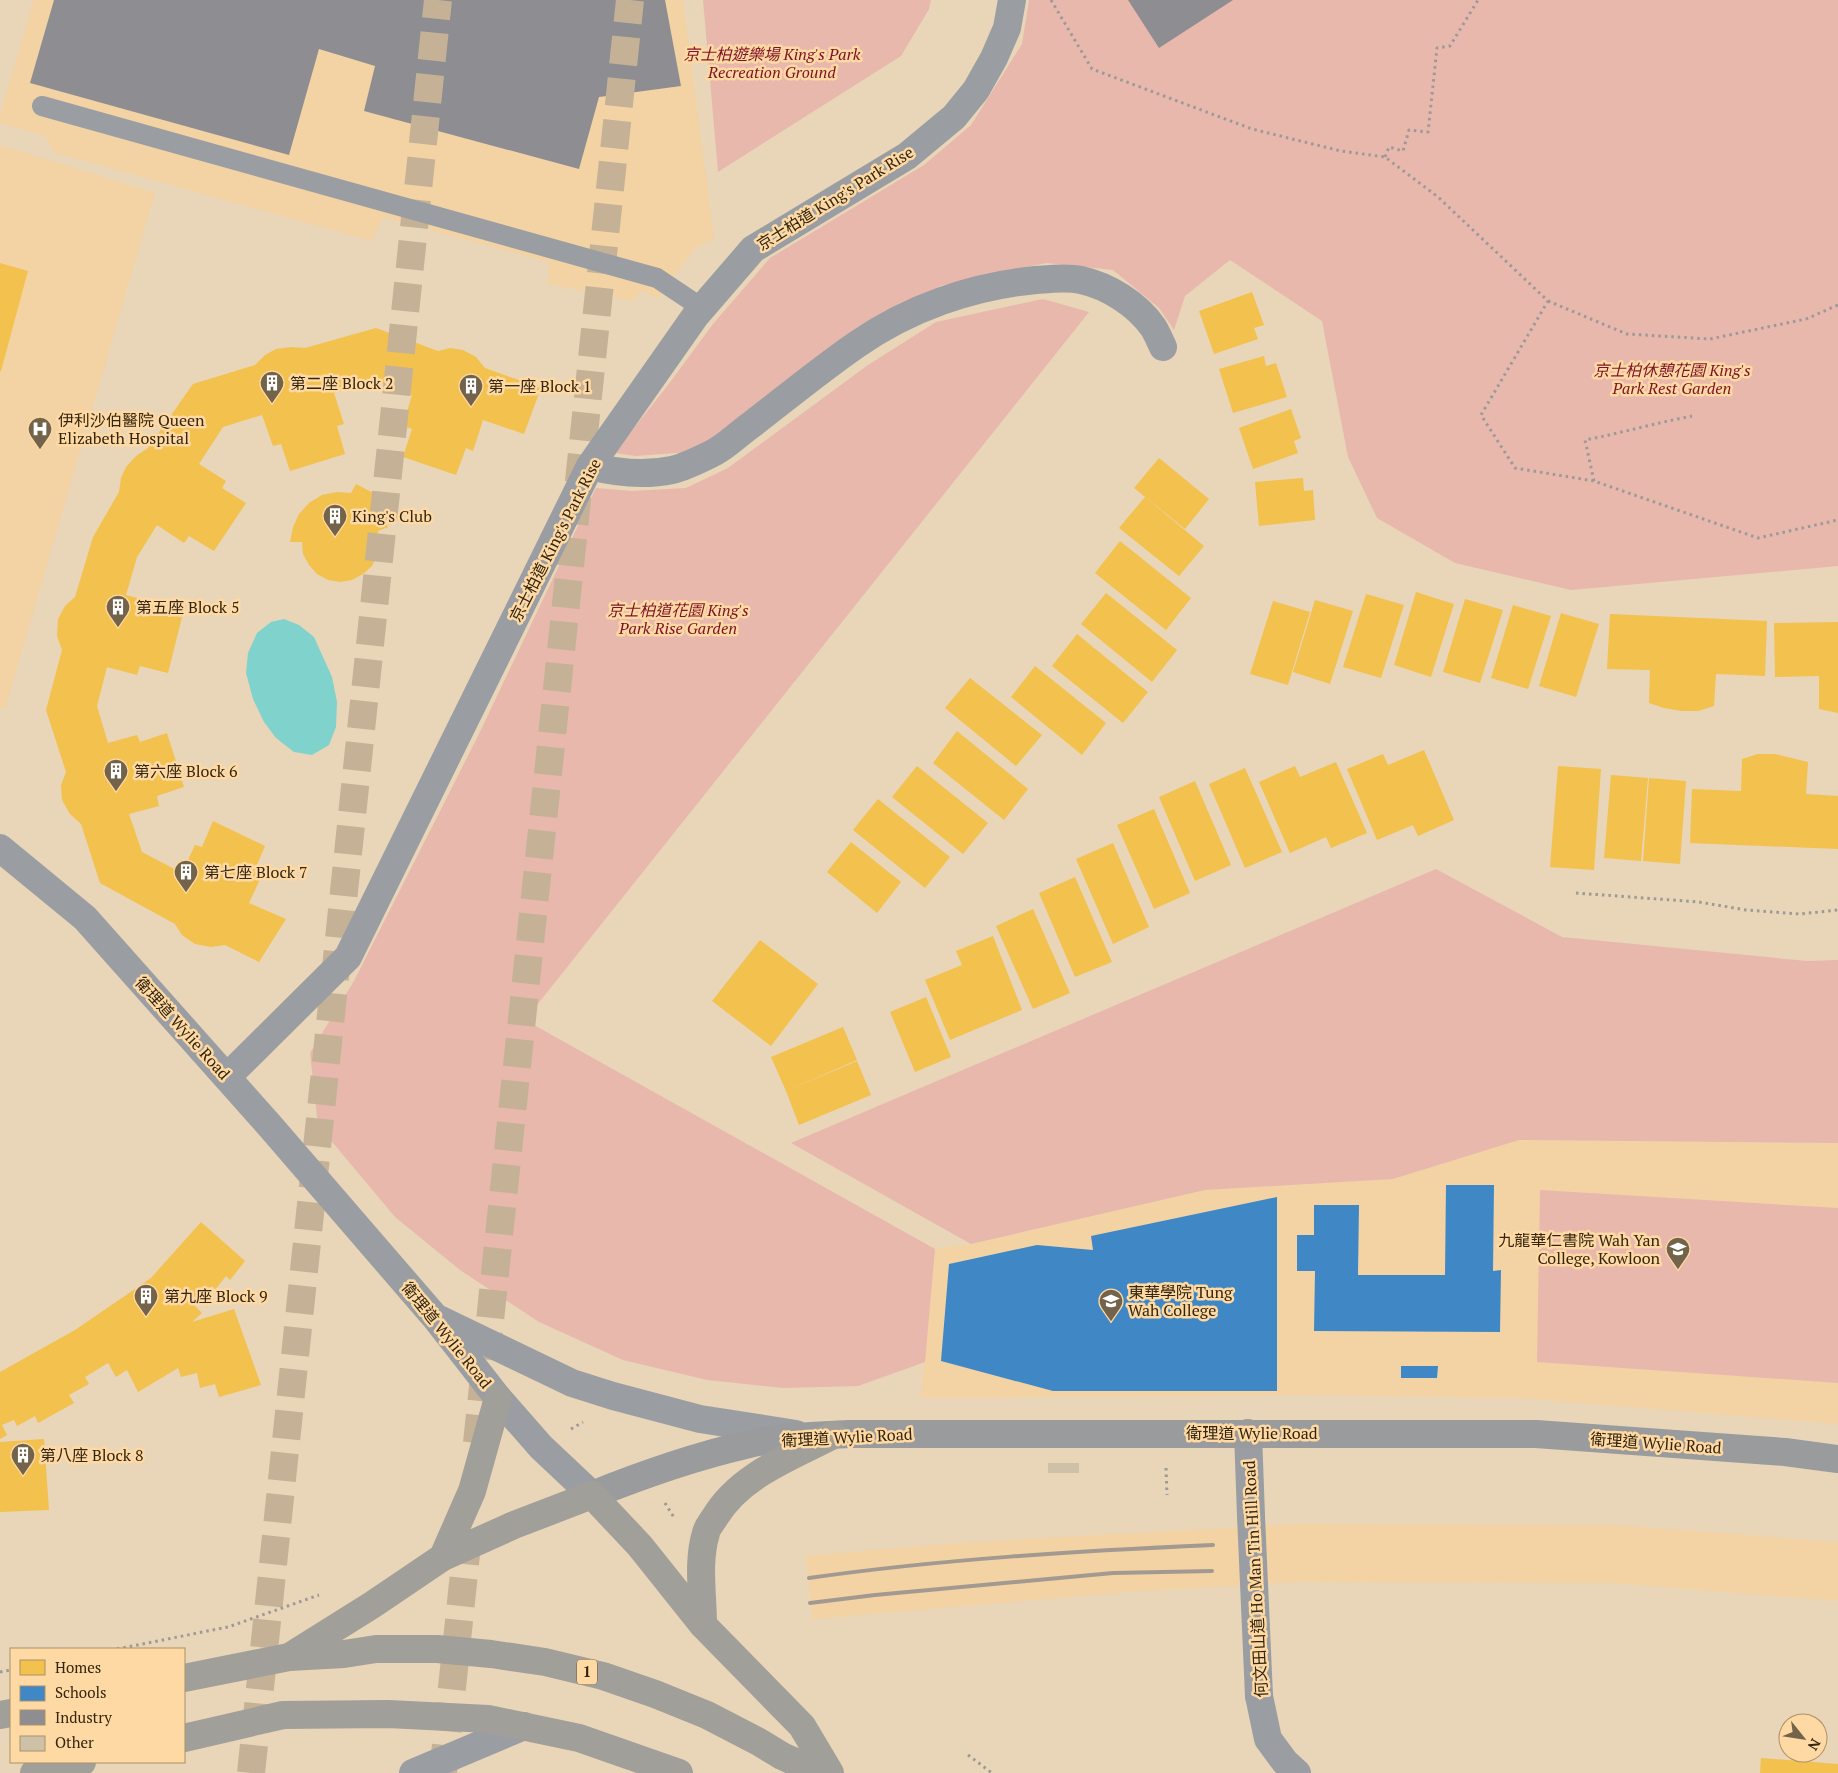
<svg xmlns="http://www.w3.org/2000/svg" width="1838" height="1773" viewBox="0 0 1838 1773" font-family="'PT Serif','Noto Sans TC',serif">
  <rect width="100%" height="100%" fill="#e9d5b8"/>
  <path fill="#f3d3a4" d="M34,0H683L714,238L695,248L657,299L642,290L633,301L548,284L549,262L383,217L372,241L53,152L45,136L0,123V114Z
    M0,145L155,193L5,709L0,708Z
    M1519,1140L1838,1143V1424L1517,1398L1293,1395L921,1398L935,1249L971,1244L1205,1190L1393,1179Z
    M1294,1524L1613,1525L1838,1542V1601L1612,1583L1297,1582L1129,1592L812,1619L806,1556L943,1544Z"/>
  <path fill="#e8b8ad" d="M703,0H931L929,9L901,56L718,172Z
    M1029,0H1838V566L1571,590L1455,563L1377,518L1348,457L1322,321L1230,260L1185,296L1174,330L1159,308L1113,270L1046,263L940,286L853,333L732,432L690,452L636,456L614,453L668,385L713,324L770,258L924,165L971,125L1022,44Z
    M1043,299L1089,312L525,1020L935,1249L925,1362L858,1386L783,1388L707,1380L623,1360L539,1322L460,1270L395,1217L318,1125L310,1053L354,981L478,736L596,488L632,491L686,488L728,468L868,365L936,322Z
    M1436,869L1562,937L1807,961L1838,960V1143L1519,1140L1393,1179L1205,1190L971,1244L791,1143Z
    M1540,1190L1838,1208V1383L1537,1362Z"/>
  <path fill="#7fd3cc" d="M284,619L299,625L314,637L332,677L337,702L336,727L329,745L312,755L294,752L276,738L264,722L253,699L246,673L248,653L257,633L271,622Z"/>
  <path fill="#f2c14e" d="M0,263L28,271L1,371H0Z
    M1252,292L1264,325L1254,328L1258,339L1214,354L1199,311Z
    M376,328L438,351L450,348L463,350L476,357L485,368L541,388L524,434L483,420L473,451L466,448L456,475L403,457L412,429L403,426L412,395L376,381L334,393L344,424L337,426L345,454L290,471L281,444L273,446L262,415L223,427L199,464L226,481L222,488L246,503L214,551L189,536L184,543L157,525L137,557L126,595L156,603L154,610L182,617L168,673L140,666L137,675L107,667L97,706L108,743L137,735L140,742L167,733L184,787L157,796L159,806L129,814L142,852L182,873L195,845L202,847L213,821L265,846L254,872L262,875L249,903L286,919L259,962L225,945L211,947L195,944L182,935L175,924L100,883L81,824L70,814L62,800L61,785L66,772L46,710L62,650L57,636L58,619L65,606L75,597L93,537L119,492L121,478L126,467L136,456L148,448L193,384L255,365L265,355L276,349L291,347L305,348Z
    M1264,356L1266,366L1276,363L1287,397L1233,413L1219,369Z
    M1291,409L1301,438L1294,441L1298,453L1253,469L1239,428Z
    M1159,458L1209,499L1185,529L1134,488Z
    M1303,478L1304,491L1313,490L1315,520L1259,526L1255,482Z
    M356,484L379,496L375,505L383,515L388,527L378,531L379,543L377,555L372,566L363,574L352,580L340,582L328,580L317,574L309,565L303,554L302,542H290L293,527L299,514L309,503L322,495L337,492L351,493Z
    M1145,497L1204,546L1179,576L1119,528Z
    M1120,541L1191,598L1166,630L1095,573Z
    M1416,592L1454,604L1431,677L1394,665Z
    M1106,593L1177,650L1152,682L1081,624Z
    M1366,594L1404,605L1381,678L1343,667Z
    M1465,599L1503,610L1480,683L1443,672Z
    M1315,600L1353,611L1330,684L1293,672Z
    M1273,601L1310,612L1288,685L1250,674Z
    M1513,605L1551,616L1528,689L1491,678Z
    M1561,613L1599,624L1576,697L1539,686Z
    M1610,614L1767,621L1765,676L1716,674L1714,706L1698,711H1681L1664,708L1649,703L1650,670L1607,669Z
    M1838,622V713L1819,709V676L1775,677L1774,623Z
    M1077,634L1148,692L1123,723L1052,666Z
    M1035,666L1106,723L1082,755L1011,697Z
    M970,678L1042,735L1016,766L945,708Z
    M957,731L1028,789L1004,820L933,763Z
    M1424,750L1454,820L1418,836L1413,825L1377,840L1347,769L1383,754L1388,765Z
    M1758,754H1775L1808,762L1806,794L1838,796V849L1690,843L1692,789L1741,791L1742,759Z
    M1336,762L1367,833L1331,848L1326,837L1290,853L1259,782L1295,766L1300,777Z
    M917,766L988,823L963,854L892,797Z
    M1558,766L1601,769L1594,870L1550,867Z
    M1245,768L1282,852L1245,868L1209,784Z
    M1611,775L1648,778L1641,861L1604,858Z
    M1649,778L1686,781L1680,864L1643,861Z
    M1195,781L1231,865L1195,881L1159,797Z
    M878,799L950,857L925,888L853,830Z
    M1154,809L1190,893L1154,909L1117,825Z
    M851,842L901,882L877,913L827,872Z
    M1113,843L1149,927L1113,944L1076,859Z
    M1075,877L1112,962L1075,977L1039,893Z
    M1033,909L1070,993L1033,1009L996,926Z
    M993,936L1022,1010L950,1040L925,980L962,965L956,951Z
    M760,940L818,984L771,1046L712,1001Z
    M926,997L951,1057L915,1072L890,1012Z
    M843,1027L857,1060L786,1091L771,1057Z
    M857,1061L871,1095L799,1125L786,1091Z
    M201,1222L245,1261L230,1280L226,1276L215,1290L212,1286L195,1306L202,1313L192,1322L234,1309L261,1385L219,1397L215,1384L200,1388L197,1373L181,1377L178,1368L138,1392L127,1370L116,1377L108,1363L85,1377L89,1384L69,1395L74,1403L38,1423L35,1416L17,1426L14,1420L2,1425L7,1435L0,1439V1372L75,1330L151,1278Z
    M44,1439L49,1510L0,1512V1442Z
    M1761,1758L1838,1764V1773H1760Z"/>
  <path fill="#3f88c5" d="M1446,1185H1494L1493,1271L1501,1270L1500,1332L1314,1331L1315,1271H1297V1235H1314V1205H1359L1358,1275H1445Z
    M1277,1197V1391H1053L941,1361L949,1264L1037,1245L1093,1250L1091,1236Z
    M1401,1366H1438L1437,1378H1401Z"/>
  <path fill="#8d8d92" d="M54,0H665L681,86L599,97L579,169L364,111L375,66L319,49L289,155L30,83Z
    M1128,0H1233L1159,48Z"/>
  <path fill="#cdc1a8" d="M1048,1463H1079V1473H1048Z"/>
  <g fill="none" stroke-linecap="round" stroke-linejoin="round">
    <path stroke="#c5b296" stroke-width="28" stroke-dasharray="28 14" stroke-linecap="butt" d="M477,1443L630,0
      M251,1773L438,0
      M443,1773L469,1526"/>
    <path stroke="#9c9a96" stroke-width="3" stroke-dasharray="2.5 4" stroke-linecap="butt" d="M1051,0L1092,69L1252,129L1341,151L1385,157L1438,197L1548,301L1481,415L1515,468L1594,481L1758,538L1838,520
      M1385,157L1389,147L1403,151L1409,130L1428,132L1437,48L1450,46L1478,0
      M1548,301L1627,334L1710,339L1806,319L1838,305
      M1594,481L1585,440C1621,433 1656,423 1692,416
      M1576,893L1699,902L1746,910L1800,914L1838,910
      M571,1429L583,1422
      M1166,1468L1167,1495
      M665,1503L675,1519
      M117,1649L228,1627L319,1595
      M0,1672L11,1670
      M968,1755L992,1773"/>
    <path stroke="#9a9ea2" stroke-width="20" d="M42,106L657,278L702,308"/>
    <path stroke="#9a9ea2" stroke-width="28" d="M590,466C617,473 644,476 672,470C685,467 699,460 711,454C725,448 738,434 751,425C786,398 820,370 856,345C909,308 972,286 1036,280C1051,279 1066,277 1081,280C1108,286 1137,304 1153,327C1157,333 1160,341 1163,347
      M227,1077L348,957L590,466L696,315L753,249L907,156L954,117L976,90L994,58L1007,28L1012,0
      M1248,1433L1251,1516
      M1259,1696L1268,1739L1285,1762L1297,1773
      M413,1773L524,1726"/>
    <path stroke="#9a9ea2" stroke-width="28" d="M0,848L85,918L270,1126L434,1316L498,1398L541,1447L592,1495
      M439,1319L572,1383L613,1396L700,1419L796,1434"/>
    <path stroke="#9a9b9c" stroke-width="28" d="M592,1495C642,1475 693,1457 745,1445C778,1437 814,1436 848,1434H1536L1785,1452L1838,1459"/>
    <path stroke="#a19f99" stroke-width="28" d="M443,1557L472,1491L498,1398
      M703,1625C703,1595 697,1562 706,1533C707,1527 712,1522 715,1517C740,1475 791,1457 833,1435
      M289,1657L372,1605L443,1557L514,1525L592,1495L640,1546L703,1625L802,1726L830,1773
      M184,1678L289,1657L344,1654L376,1649H437L491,1654L545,1662L603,1676L655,1694L707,1715L759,1742L782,1756L820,1773
      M0,1715L11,1713
      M184,1738L283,1715L388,1714L488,1719L579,1738L679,1773
      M34,1773L82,1762"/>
    <path stroke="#a29a90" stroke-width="4" d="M809,1578C943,1559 1078,1551 1213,1545
      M810,1603L875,1595L1113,1573L1212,1571"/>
    <path stroke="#9a9ea2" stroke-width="28" d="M1251,1516L1259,1696"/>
  </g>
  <defs>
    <symbol id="building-pin" viewBox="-11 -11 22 30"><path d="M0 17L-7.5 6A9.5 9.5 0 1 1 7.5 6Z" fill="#73634a" stroke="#fed9a3"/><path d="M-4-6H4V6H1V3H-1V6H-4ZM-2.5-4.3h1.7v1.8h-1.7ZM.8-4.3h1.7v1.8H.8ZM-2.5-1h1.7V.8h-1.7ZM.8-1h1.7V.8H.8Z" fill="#fff"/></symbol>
    <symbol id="hospital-pin" viewBox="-11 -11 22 30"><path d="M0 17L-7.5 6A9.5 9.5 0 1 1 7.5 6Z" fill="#73634a" stroke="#fed9a3"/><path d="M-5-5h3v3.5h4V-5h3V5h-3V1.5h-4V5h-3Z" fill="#fff"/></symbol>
    <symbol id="school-pin" viewBox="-11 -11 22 30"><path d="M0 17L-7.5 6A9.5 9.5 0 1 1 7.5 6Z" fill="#73634a" stroke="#fed9a3"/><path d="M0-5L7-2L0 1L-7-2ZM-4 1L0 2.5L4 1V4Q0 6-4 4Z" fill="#fff"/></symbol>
  </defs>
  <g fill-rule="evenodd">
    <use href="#building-pin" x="258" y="369" width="28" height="38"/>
    <use href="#building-pin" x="457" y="372" width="28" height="38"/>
    <use href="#hospital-pin" x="26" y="415" width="28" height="38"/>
    <use href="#building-pin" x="321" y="502" width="28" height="38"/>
    <use href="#building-pin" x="104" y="593" width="28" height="38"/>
    <use href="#building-pin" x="102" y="757" width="28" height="38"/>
    <use href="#building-pin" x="172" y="858" width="28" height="38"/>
    <use href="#school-pin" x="1664" y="1235" width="28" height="38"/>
    <use href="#building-pin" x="132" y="1282" width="28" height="38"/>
    <use href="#school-pin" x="1097" y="1287" width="28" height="38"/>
    <use href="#building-pin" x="9" y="1441" width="28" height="38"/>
  </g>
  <g text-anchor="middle" stroke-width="5" stroke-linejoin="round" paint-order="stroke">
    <rect fill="#fed9a3" stroke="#705b3b" stroke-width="1" x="577" y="1659.5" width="20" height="25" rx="4"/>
    <g font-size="15" font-weight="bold" fill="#33250f">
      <text x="587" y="1677">1</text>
    </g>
    <g font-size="16" font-style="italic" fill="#7e1028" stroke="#fed9a3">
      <text x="772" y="60">京士柏遊樂場 King's Park<tspan x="772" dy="18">Recreation Ground</tspan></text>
      <text x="1672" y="376">京士柏休憩花園 King's<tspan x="1672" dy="18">Park Rest Garden</tspan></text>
      <text x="678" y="616">京士柏道花園 King's<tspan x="678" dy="18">Park Rise Garden</tspan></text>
    </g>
    <g font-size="16" fill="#33250f" stroke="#fed9a3">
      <text transform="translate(835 198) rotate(-32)" y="6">京士柏道 King's Park Rise</text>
      <text transform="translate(555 540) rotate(-63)" y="6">京士柏道 King's Park Rise</text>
      <text transform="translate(183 1028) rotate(48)" y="6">衛理道 Wylie Road</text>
      <text transform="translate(447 1335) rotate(51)" y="6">衛理道 Wylie Road</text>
      <text x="1252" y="1439">衛理道 Wylie Road</text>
      <text transform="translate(847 1437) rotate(-3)" y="6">衛理道 Wylie Road</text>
      <text transform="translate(1656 1443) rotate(4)" y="6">衛理道 Wylie Road</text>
      <text transform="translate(1255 1579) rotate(-93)" y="6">何文田山道 Ho Man Tin Hill Road</text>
    </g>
    <g font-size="16" fill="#33250f" stroke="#fed9a3" text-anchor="start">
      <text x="290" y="389">第二座 Block 2</text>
      <text x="488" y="392">第一座 Block 1</text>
      <text x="58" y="426">伊利沙伯醫院 Queen<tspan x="58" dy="18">Elizabeth Hospital</tspan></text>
      <text x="352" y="522">King's Club</text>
      <text x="136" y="613">第五座 Block 5</text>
      <text x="134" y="777">第六座 Block 6</text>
      <text x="204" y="878">第七座 Block 7</text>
      <text x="1660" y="1246" text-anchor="end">九龍華仁書院 Wah Yan<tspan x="1660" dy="18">College, Kowloon</tspan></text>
      <text x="1128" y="1298">東華學院 Tung<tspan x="1128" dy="18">Wah College</tspan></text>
      <text x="164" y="1302">第九座 Block 9</text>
      <text x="40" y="1461">第八座 Block 8</text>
    </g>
  </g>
  <rect x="10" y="1648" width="175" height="115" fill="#fed9a3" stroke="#ad9168"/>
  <rect x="20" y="1660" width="25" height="15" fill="#f2c14e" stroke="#ad9168"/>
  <text x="55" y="1673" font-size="15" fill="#33250f">Homes</text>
  <rect x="20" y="1686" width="25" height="15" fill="#3f88c5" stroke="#ad9168"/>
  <text x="55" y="1698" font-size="15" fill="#33250f">Schools</text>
  <rect x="20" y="1710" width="25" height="15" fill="#8d8d92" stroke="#ad9168"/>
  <text x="55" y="1723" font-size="15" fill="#33250f">Industry</text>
  <rect x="20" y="1736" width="25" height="15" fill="#cdc1a8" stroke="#ad9168"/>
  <text x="55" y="1748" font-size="15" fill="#33250f">Other</text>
  <g transform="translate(1803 1738) rotate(120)"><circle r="24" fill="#fed9a3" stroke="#ad9168"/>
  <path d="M0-4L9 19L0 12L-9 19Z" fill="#73634a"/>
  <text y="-8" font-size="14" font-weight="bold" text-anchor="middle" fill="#33250f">N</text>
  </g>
</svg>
